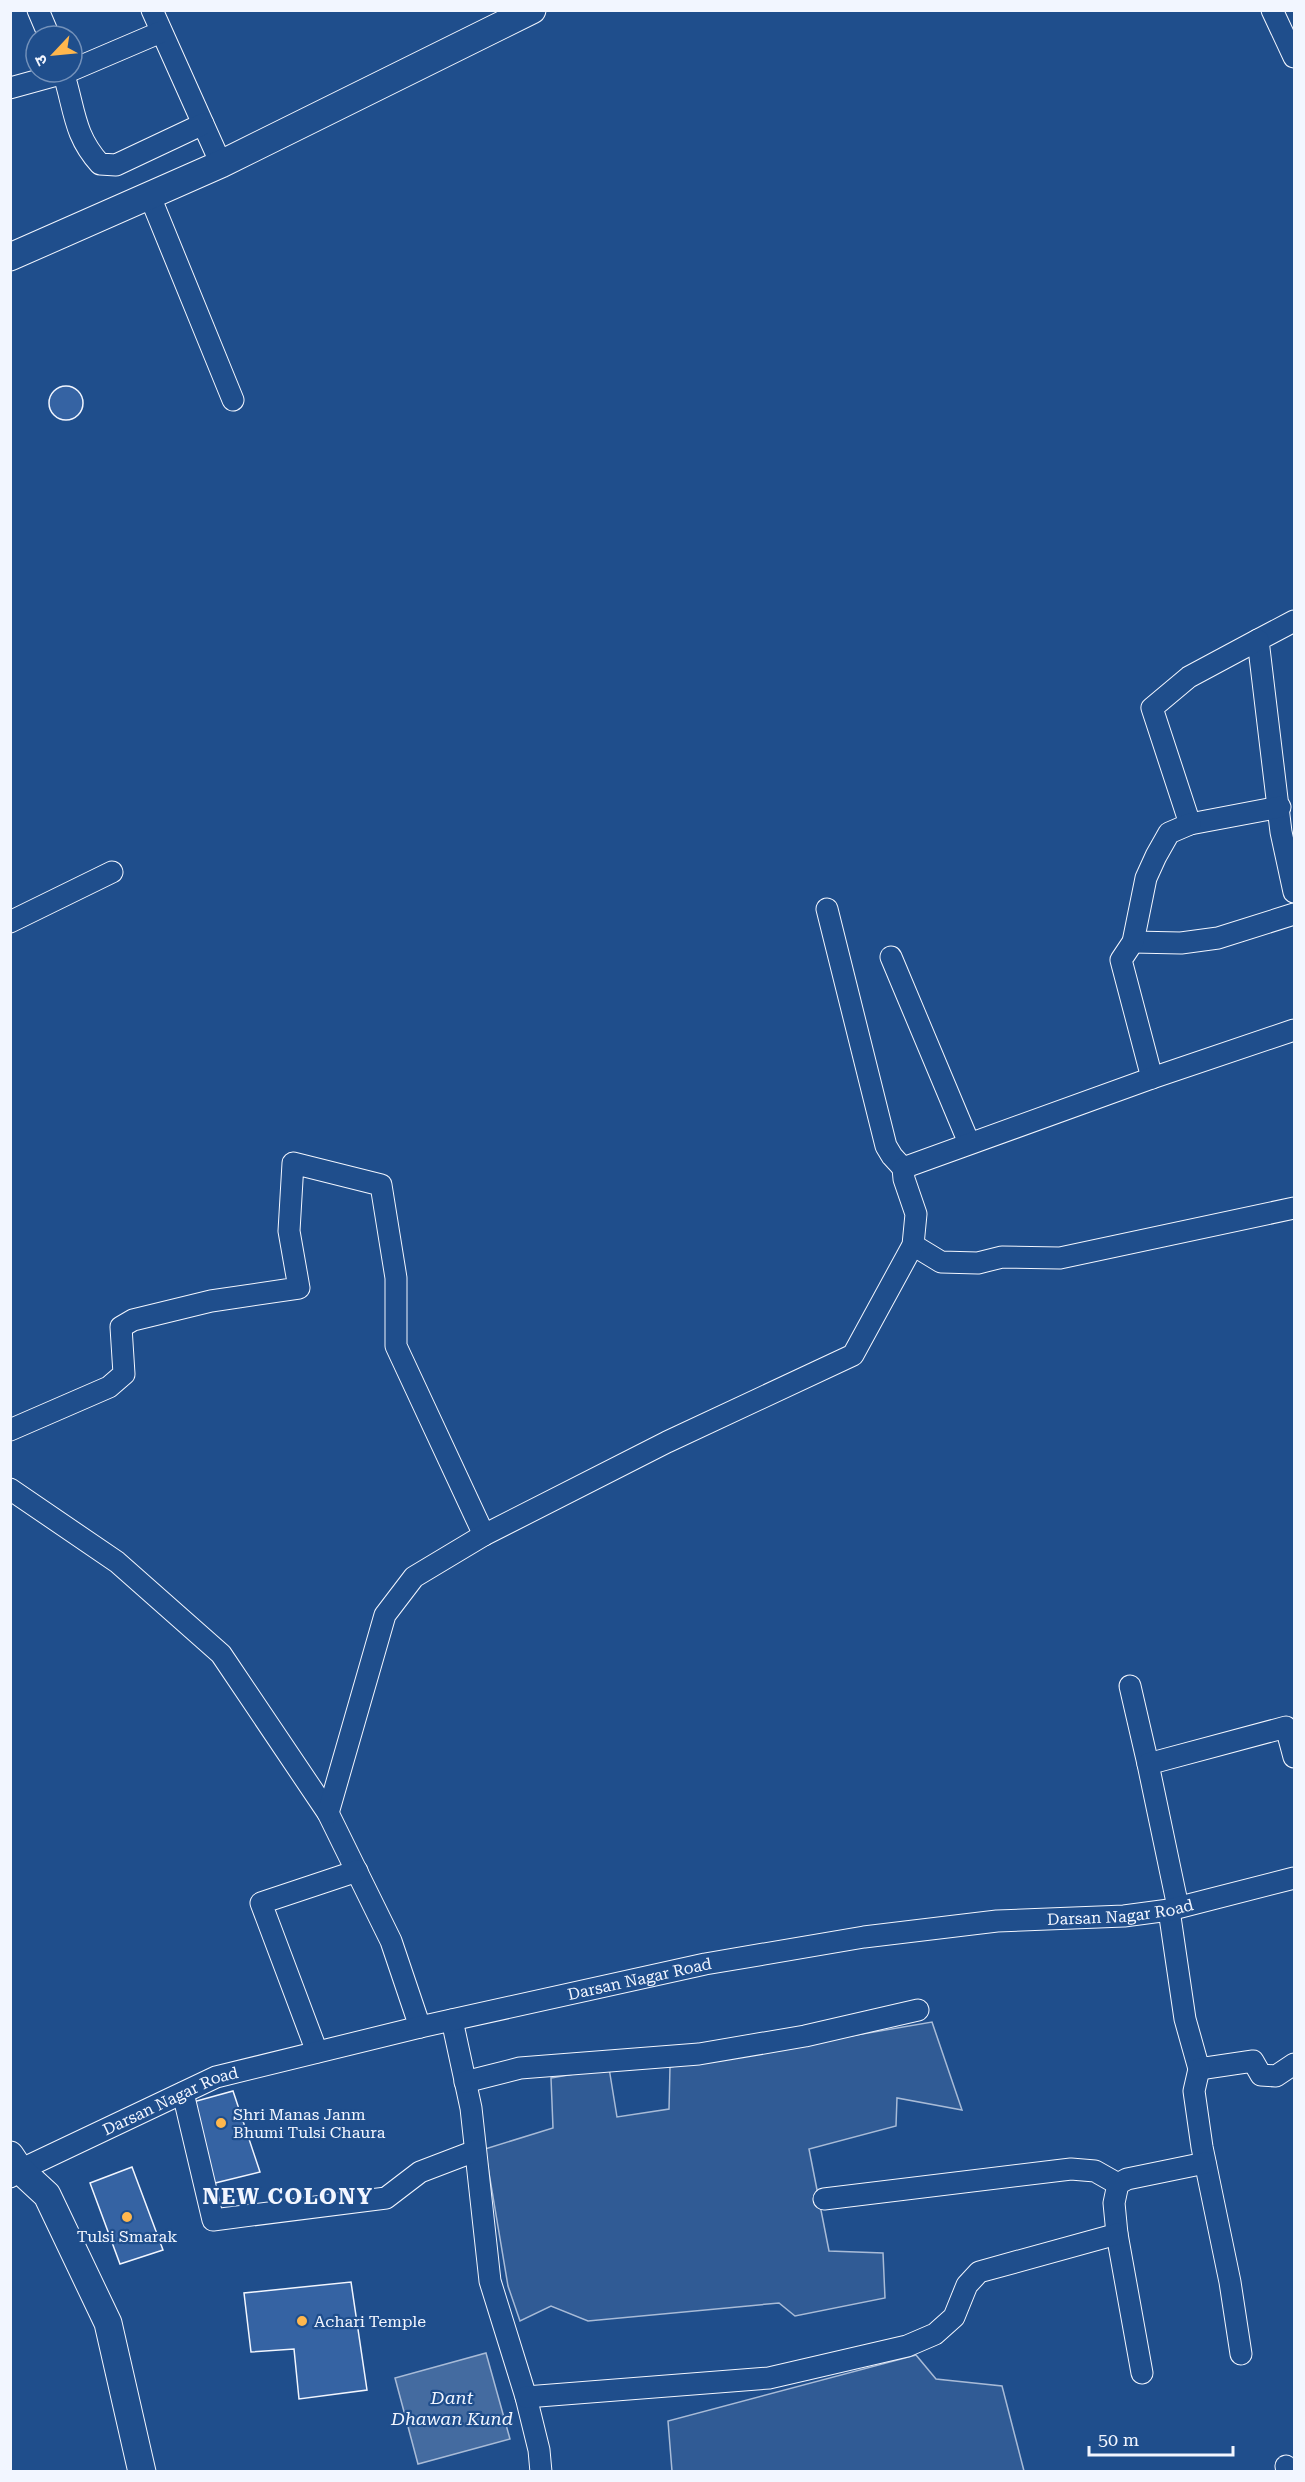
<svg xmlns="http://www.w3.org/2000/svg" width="1305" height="2482" viewBox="0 0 1305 2482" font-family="'Roboto Serif','Noto Sans Devanagari',serif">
  <rect width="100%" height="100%" fill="#1f4e8c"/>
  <path fill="#305b95" stroke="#a8bbd7" stroke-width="1.5" d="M932,2022L962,2110L897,2098L896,2126L809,2149L829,2251L883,2253L885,2298L795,2316L779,2303L588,2321L551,2306L520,2321L508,2286L485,2149L553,2128L551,2078L609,2068L617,2117L669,2109L670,2067Z
    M916,2355L936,2379L1002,2386L1024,2471H672L668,2421Z"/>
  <path fill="#446ba0" stroke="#a8bbd7" stroke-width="1.5" d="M486,2353L510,2439L418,2464L395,2378Z"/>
  <path fill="#3563a3" stroke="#f2f6ff" stroke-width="1.5" d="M49 403a17 17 0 1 1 34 0a17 17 0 1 1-34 0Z
    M233,2091L260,2172L211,2184L193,2102Z
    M132,2167L163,2250L120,2264L90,2183Z
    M351,2282L367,2390L299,2399L294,2349L251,2352L244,2293Z"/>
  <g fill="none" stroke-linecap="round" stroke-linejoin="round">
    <defs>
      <g id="minor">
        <path d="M38,10L49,36"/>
        <path d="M152,10L221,164"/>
        <path d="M1272,10L1294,57"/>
        <path d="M72,70L161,32"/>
        <path d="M63,72C75,109 73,134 100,164L116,165L203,124"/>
        <path d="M10,88L68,72"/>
        <path d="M149,194L233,400"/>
        <path d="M1294,621L1258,640L1281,832L1294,892"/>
        <path d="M1258,640L1189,677L1152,708L1190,824L1280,807"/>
        <path d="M827,909L886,1146L892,1156L903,1168"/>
        <path d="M10,922L112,872"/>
        <path d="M1133,942L1181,943L1218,938L1294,914"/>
        <path d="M891,957L969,1143"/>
        <path d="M1152,1078L1121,960L1133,942L1146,878L1156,856L1169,833L1190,824"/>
        <path d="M913,1245L941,1262L978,1263L1002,1257L1060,1258L1294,1208"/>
        <path d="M10,1430L109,1387L124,1374L121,1327L133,1320L211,1301L299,1288L289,1231L293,1163L381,1185L396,1278V1346L484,1535"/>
        <path d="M10,1489L117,1562L221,1654L328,1813L391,1941L420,2027"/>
        <path d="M1130,1686L1148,1764"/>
        <path d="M328,1813L385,1615L414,1577L484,1535L667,1442L853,1355L913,1245L916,1214L904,1179L903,1168L1152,1078L1294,1030"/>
        <path d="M1178,1907L1148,1764L1286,1727L1294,1757"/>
        <path d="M1169,1910L1185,2019L1199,2069L1253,2061L1261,2075L1276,2076L1294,2064"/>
        <path d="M452,2020L471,2108L490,2281L526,2397L539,2450L541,2472"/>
        <path d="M317,2052L261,1903L357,1871"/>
        <path d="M1199,2069L1194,2091L1202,2147L1230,2282L1241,2354"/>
        <path d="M465,2082L520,2068L699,2054L805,2036L918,2010"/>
        <path d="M183,2093L213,2220L386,2198L420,2172L475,2151"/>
        <path id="s1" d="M10,2177L20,2170L216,2077L420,2027L705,1964L864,1937L997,1921L1124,1916L1169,1910L1294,1878"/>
        <path d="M824,2199L1071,2169L1095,2171L1118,2184"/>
        <path d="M1142,2373L1117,2234L1114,2203L1118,2184L1127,2179L1205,2163"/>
        <path d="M526,2397L769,2378L907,2346L935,2334L954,2317L967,2285L979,2272L1117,2234"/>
        <path d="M1286,2466L1287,2472"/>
      </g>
      <path id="major" d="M10,257L221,164L532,10
        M10,2155L20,2170L47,2195L108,2323L142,2472"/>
    </defs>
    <use href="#minor" stroke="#f2f6ff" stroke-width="23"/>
    <use href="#major" stroke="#f2f6ff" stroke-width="29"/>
    <use href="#minor" stroke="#1f4e8c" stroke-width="21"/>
    <use href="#major" stroke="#1f4e8c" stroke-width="27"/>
  </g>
  <g fill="#ffb74d" stroke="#1f4e8c" stroke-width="2">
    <circle cx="221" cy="2123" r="6"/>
    <circle cx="127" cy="2217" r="6"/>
    <circle cx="302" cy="2321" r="6"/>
  </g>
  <g text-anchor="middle" stroke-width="4.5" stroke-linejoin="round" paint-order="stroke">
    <g font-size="16" fill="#f2f6ff" stroke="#1f4e8c">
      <text dy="6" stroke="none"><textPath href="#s1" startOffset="1150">Darsan Nagar Road</textPath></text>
      <text dy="6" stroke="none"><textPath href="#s1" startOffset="664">Darsan Nagar Road</textPath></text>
      <text dy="6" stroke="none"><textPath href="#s1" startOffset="178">Darsan Nagar Road</textPath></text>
    </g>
    <g font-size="16" fill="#f2f6ff" stroke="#1f4e8c" text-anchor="start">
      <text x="233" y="2120">Shri Manas Janm<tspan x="233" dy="18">Bhumi Tulsi Chaura</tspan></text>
      <text x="127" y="2242" text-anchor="middle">Tulsi Smarak</text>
      <text x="314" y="2327">Achari Temple</text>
    </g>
    <g font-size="18" font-style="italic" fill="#f2f6ff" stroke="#1f4e8c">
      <text x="452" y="2404">Dant<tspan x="452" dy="21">Dhawan Kund</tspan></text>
    </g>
    <g font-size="22" font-weight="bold" letter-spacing="1.5" fill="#f2f6ff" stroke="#1f4e8c">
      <text x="288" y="2204">NEW COLONY</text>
    </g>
  </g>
  <rect width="1305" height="2482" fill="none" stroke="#f2f6ff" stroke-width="24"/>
  <g transform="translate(54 54) rotate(244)"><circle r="28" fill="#1f4e8c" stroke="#7391ba" stroke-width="1.5"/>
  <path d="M0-4.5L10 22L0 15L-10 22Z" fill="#ffb74d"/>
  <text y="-9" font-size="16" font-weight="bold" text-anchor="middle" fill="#f2f6ff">उ</text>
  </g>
  <path d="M1089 2446v9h144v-9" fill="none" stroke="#f2f6ff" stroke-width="3"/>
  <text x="1098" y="2446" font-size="18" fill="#f2f6ff" stroke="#1f4e8c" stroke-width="4.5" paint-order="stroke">50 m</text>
</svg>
